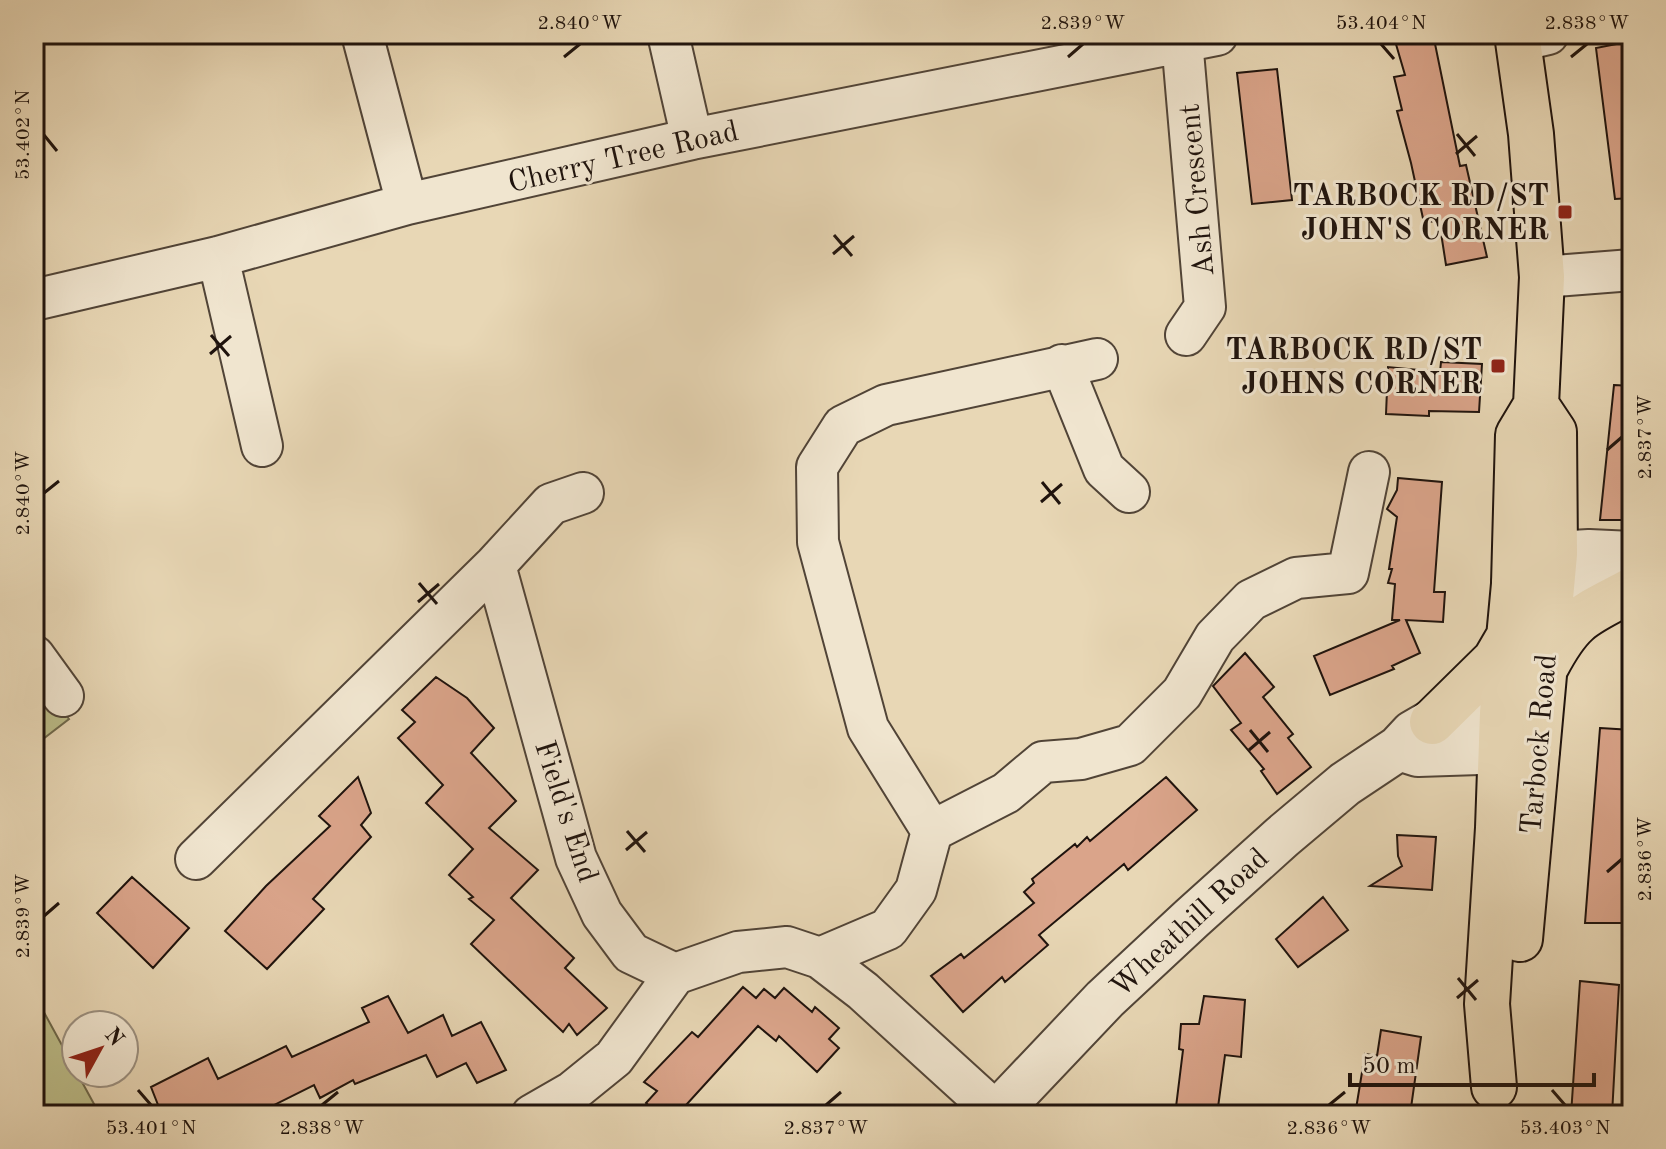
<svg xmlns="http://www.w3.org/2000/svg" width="1666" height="1149" viewBox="0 0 1666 1149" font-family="'Old Standard TT',serif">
  <rect width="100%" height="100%" fill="#e8d7b5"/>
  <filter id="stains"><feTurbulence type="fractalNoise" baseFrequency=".0025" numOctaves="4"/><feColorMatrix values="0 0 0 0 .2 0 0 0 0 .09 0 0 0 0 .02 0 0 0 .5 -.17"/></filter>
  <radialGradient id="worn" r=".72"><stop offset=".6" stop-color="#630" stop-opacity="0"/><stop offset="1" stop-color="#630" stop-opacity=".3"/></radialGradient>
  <path fill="#bcbd89" stroke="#6e684b" stroke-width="2" d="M34,675L69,719L34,746Z
    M34,994L100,1115H40L34,1104Z"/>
  <path fill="#daa48a" stroke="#1f130d" stroke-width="2" d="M1393,34H1433L1460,166L1466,165L1487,257L1446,265L1439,220L1424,223L1411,163L1397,111L1402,110L1394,77L1405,75Z
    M1632,41V198L1615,199L1596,48Z
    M1277,69L1292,200L1252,204L1237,73Z
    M1441,362L1482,364L1479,412L1429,411V416L1386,414L1388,367L1440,372Z
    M1614,385L1632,386V520H1600Z
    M1398,478L1442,482L1434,592H1445L1443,622L1406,620L1420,653L1392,666L1394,669L1330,695L1314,656L1400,620H1392L1395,584L1388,583L1392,569H1389L1397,517L1387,509L1397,490Z
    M1245,653L1274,687L1263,697L1293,734L1288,738L1311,767L1277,794L1261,771L1264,769L1231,730L1241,723L1213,686Z
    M436,677L467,698L494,728L471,753L516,801L489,828L538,870L511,898L574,958L565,968L607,1008L577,1035L569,1024L563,1032L471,944L494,920L469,899L473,897L449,875L473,849L426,803L443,785L398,738L415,722L402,710Z
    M1600,728L1632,730V842L1628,923H1585Z
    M358,777L371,813L361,825L371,837L313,899L324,909L267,969L225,931L266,886L330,826L319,816Z
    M1166,777L1197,810L1128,870L1124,864L1039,935L1048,945L1005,982L1002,977L963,1012L931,976L961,954L964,958L1034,903L1024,892L1034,883L1032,879L1075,844L1077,847L1087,837L1090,841Z
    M1397,835L1436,837L1432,890L1370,886L1402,866L1398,856Z
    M132,877L189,928L153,968L97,913Z
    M1323,897L1348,930L1298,967L1276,939Z
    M1580,981L1619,985L1612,1115H1571Z
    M743,987L756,998L764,989L775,998L784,988L812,1012L815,1007L839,1028L829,1039L839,1048L817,1072L779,1036L776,1041L758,1026L677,1115H659L646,1103L657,1091L644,1082L692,1032L698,1037Z
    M388,996L408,1033L443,1015L452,1036L481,1022L506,1070L477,1083L466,1063L437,1077L426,1055L355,1084L353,1080L320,1098L314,1085L254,1115H162L151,1087L208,1058L218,1079L286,1046L292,1057L369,1022L362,1008Z
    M1204,996L1245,1000L1241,1057L1225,1055L1217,1115H1177L1178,1107H1176L1183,1050L1179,1049L1181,1024H1199Z
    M1381,1030L1421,1037L1410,1115H1355L1365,1054L1377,1056Z"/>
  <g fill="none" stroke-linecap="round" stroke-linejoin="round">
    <defs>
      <path id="minor" d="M362,34L407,204
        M668,34L692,139
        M1182,40L1205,307L1186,335
        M1518,41L1548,34
        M218,257L262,446
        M1542,277L1632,270
        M34,300L218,257L407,204L692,139L1217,35
        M1062,365L1104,469L1129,492
        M495,565L576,858L602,914L631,953L675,974L738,952L787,947L820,958L863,991L997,1113
        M34,656L63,696
        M932,831L1006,793L1043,762L1081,759L1130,745L1182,693L1215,637L1251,600L1296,578L1348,573L1369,472
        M196,859L495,565L551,504L583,493
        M820,958L888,929L916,890L932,831L868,728L818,542L817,467L843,426L886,405L1097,359
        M532,1115L572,1092L614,1058L675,974"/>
      <path id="tertiary" d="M1520,556L1589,552L1632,554
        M1514,584L1632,585
        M1399,748L1418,754L1537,750
        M995,1115L1105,999L1192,918L1282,837L1345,784L1399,748L1413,733L1432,722L1539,709"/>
      <path id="primary" d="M1547,665C1573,616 1585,615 1632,590
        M1432,722L1495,660L1509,636
        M1520,939L1555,554L1554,432L1536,405
        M1494,1087L1487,1004L1498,828L1502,713L1514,584L1518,435L1536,405L1542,277L1531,134L1517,34"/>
    </defs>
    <use href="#minor" stroke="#514437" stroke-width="44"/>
    <use href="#tertiary" stroke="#514437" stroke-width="48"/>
    <use href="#primary" stroke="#1f130d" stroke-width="48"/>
    <use href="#minor" stroke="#f0e5cf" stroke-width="40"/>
    <use href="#tertiary" stroke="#f0e5cf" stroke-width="44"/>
    <use href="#primary" stroke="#e8d7b5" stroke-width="44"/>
  </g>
  <path fill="none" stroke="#1f130d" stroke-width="3" d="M1381,44L1394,59M564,57L580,44M1068,57L1083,44M1571,57L1587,44M1457,134L1475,156M44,135L57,151M1456,154L1477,136M834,235L852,256M833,254L854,236M211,335L229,356M210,354L231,336M1607,450L1622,437M1042,482L1060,504M44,493L59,481M1041,502L1062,484M419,583L437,604M418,602L439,584M1250,730L1268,752M1249,750L1270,732M627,831L645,852M626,850L647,832M1607,872L1622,859M44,916L59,903M1458,978L1476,1000M1457,998L1478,980M138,1090L151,1105M1552,1090L1565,1105M322,1105L338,1092M826,1105L841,1092M1329,1105L1345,1092"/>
  <g fill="#8f2418" stroke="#f0e5cf" stroke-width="3">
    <rect x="1557" y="204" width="16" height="16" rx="4"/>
    <rect x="1490" y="358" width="16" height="16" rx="4"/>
  </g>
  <g text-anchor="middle" stroke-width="6" stroke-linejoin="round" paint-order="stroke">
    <g font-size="30" fill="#1f130d" stroke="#f0e5cf">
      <text transform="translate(623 156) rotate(-13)" y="10">Cherry Tree Road</text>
      <text transform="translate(1196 190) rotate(-95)" y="10">Ash Crescent</text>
      <text transform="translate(1538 744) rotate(-85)" y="10">Tarbock Road</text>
      <text transform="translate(567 811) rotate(72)" y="10">Field's End</text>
      <text transform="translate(1189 922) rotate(-43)" y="10">Wheathill Road</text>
    </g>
    <g font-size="30" font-weight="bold" fill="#1f130d" stroke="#f0e5cf" text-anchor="end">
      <text x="1549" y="205">TARBOCK RD/ST<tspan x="1549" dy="34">JOHN'S CORNER</tspan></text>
      <text x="1482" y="359">TARBOCK RD/ST<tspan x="1482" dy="34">JOHNS CORNER</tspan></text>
    </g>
  </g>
  <rect width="1666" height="1149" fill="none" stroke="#e8d7b5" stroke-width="88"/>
  <g transform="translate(100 1049) rotate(50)"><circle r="38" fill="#f0e5cf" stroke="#9c9181" stroke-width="2"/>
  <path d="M0-6L14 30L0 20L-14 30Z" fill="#8f2418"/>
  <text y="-12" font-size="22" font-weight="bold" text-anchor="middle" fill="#1f130d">N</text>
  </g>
  <path d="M1350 1073v12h244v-12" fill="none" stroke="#1f130d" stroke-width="4"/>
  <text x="1362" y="1073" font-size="24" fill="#1f130d" stroke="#f0e5cf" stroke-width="6" paint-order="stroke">50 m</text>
  <rect x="44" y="44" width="1578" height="1061" fill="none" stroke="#1f130d" stroke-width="3"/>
  <g font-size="20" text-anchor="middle" fill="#1f130d">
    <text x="580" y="29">2.840°W</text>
    <text x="1083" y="29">2.839°W</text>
    <text x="1381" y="29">53.404°N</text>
    <text x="1587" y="29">2.838°W</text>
    <text transform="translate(22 135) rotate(-90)" y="7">53.402°N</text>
    <text transform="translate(1644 437) rotate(-90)" y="7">2.837°W</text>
    <text transform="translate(22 493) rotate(-90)" y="7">2.840°W</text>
    <text transform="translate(1644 859) rotate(-90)" y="7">2.836°W</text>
    <text transform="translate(22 916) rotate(-90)" y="7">2.839°W</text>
    <text x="151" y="1134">53.401°N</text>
    <text x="322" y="1134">2.838°W</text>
    <text x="826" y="1134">2.837°W</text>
    <text x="1329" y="1134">2.836°W</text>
    <text x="1565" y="1134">53.403°N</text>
  </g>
  <rect width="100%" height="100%" filter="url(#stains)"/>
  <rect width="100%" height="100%" fill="url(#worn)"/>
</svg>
